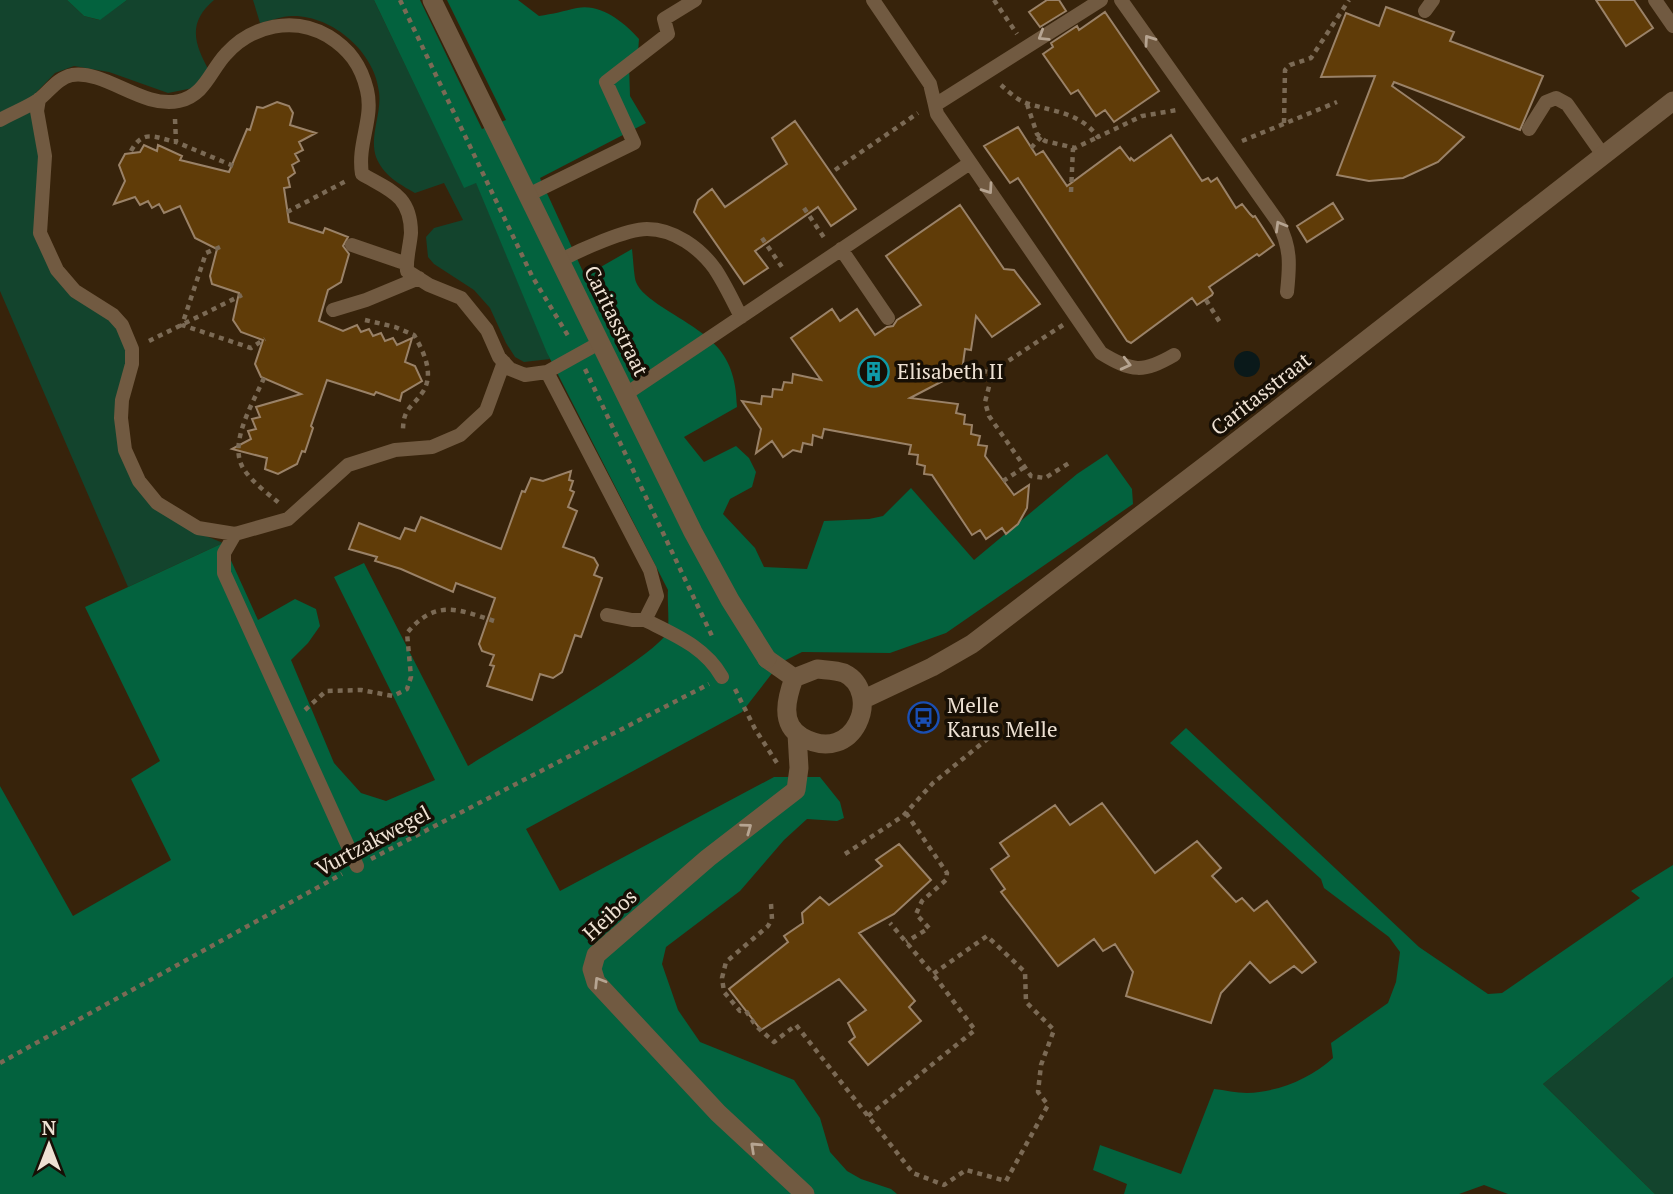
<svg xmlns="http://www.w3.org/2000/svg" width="1673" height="1194" viewBox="0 0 1673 1194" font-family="'PT Serif',serif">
  <rect width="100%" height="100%" fill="#37230b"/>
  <path fill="#13442d" d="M0,0H67L84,16L99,20L127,0H214C187,23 194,44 210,72L193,88L168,93L109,72L74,66L55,73L31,98L0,113Z
    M253,0H374L464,187L476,182L550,359L524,362L515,357L506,343L490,308L474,290L434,264L428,257L426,237L434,228L463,220L444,183L415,193C399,184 383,175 376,157C369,136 382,113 379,92C375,52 332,15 292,16C282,16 270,21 260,23Z
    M30,110L39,149L43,252L113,319L128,354L123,461L187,528L223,543L128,587L0,291V126Z
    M1673,977V1194H1655L1543,1084Z"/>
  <path fill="#03623e" d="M67,0H127L100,20L84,16Z
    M374,0H420L482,129L506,120L447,0H518L539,16C553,14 564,11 577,8C601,3 625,23 639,39L638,53L629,65L630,96L646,123L540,178L585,276L632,249C633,257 634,277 636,282C639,291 652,300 659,305C705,335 736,346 737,407L684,437L704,462L736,446L749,458L756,472L752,487L730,499L723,514L755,548L764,567L807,569L824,521L869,519L883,516L911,488L974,560L1077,474L1107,454L1132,489L1133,504L946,633L890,653L802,652L780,663L742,712L526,829L560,891L774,777H820L840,802L844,818L837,821L807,819L784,840L740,891L666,947L662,964L678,1010L700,1042L794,1080L820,1118L830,1152L847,1171L861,1179L891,1189L897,1194H0V786L73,916L171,860L131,779L160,761L85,607L223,543L258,620L295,599L316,609L320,626L308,643L291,660L334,763L361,793L386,801L435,780L334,577L364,563L468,766C496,748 661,654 667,632C670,625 667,600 668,590L547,353L476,183L464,188Z
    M1186,728L1419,947L1488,994L1502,993L1640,898L1631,891L1673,865V977L1543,1084L1655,1194H1508L1484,1185L1459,1194H1124L1127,1184L1093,1170L1100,1145L1181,1174L1214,1089C1225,1090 1236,1093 1247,1093C1278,1092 1310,1079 1333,1058L1331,1043L1388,1003L1396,982L1400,952L1389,937L1324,888L1321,879L1170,743Z"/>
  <path fill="#0a191a" d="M1234 364a13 13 0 1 1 26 0a13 13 0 1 1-26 0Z"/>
  <path fill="#603c08" stroke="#9a8268" stroke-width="2" d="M1047,0H1059L1066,11L1040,27L1029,12Z
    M1596,0H1634L1653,28L1626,46Z
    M1386,7L1454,32L1450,41L1543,76L1520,130L1394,82L1392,86L1464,137L1438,162L1403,178L1369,181L1337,175L1375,76L1321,77L1346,13L1379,26Z
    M1105,12L1159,91L1114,122L1105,110L1096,116L1078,90L1071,94L1043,54L1053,47L1051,43L1077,26L1079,30Z
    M277,102L289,106L293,113L290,125L316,133L299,142L303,150L295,154L299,161L292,165L295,173L288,178L290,187L284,188L289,222L323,233L325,228L348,237L343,246L349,254L341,282L328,290L319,321L343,331L357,325L361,332L369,329L373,336L381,333L385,341L393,338L397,345L412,338L405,362L415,366L422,381L402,393L400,401L376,392L374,395L327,380L311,426L313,428L305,452L302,451L297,464L278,474L265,469L267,458L232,449L251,439L248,431L256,429L252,419L260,417L256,407L301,394L261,377L255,364L263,340L241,332L233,320L239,293L212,284L210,276L217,249L195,238L180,206L164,213L159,204L152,208L148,201L140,205L135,197L114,204L125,181L119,165L125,154L140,152L144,145L157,151L158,145L182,156L180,160L229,172L247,129L250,130L257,107L263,108Z
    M795,121L856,209L831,226L818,207L755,251L768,268L744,284L694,212L698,200L712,189L725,207L787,164L772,138Z
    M1018,127L1036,155L1043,151L1067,186L1120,147L1130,160L1131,158L1134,161L1171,135L1202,181L1208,178L1211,182L1217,178L1236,208L1242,204L1250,214L1253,217L1255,216L1274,245L1259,256L1257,254L1209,287L1213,293L1212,295L1197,305L1192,298L1131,343L1127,341L1018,178L1010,183L984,146Z
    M1333,203L1343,219L1307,242L1297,226Z
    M960,205L1004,269L1014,270L1040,304L992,337L976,316L971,350L965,349L962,371L910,398L958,404L956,413L965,415L964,424L972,425L971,434L980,436L978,445L987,446L985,456L1014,495L1029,485L1027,508L1018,524L1006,534L1002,528L986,539L980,530L972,535L932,475L924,474L925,466L917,464L918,455L909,454L911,445L824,429L822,438L813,435L812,445L803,443L801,452L793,450L783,457L772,441L756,453L761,429L742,401L761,404L762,396L772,397L773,389L782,390L784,382L792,383L793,374L821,380L791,338L832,309L840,321L857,309L875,335L887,327L893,326L897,320L921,305L886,256Z
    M571,471L569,480L573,481L570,490L574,492L568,507L577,511L563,547L594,558L598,565L594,575L602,578L581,637L575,635L562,672L553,678L540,674L532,700L487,686L494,666L490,665L494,655L482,651L479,644L495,598L456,583L453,592L401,569L375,561L377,557L349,549L359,523L400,539L405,528L415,531L421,517L501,549L522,491L525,492L531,478L543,481Z
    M1102,803L1155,873L1197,841L1221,868L1212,876L1236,902L1242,898L1254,911L1267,901L1316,962L1302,973L1294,966L1270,983L1250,962L1221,993L1211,1023L1126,996L1133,972L1115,944L1103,951L1094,939L1058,966L1001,892L1005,889L991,869L1009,856L1000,843L1055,805L1070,825Z
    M899,844L931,880L894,914L859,933L915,1001L909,1007L921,1021L868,1065L849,1042L855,1037L848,1023L866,1010L839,979L761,1030L729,989L788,942L784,936L803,923L802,913L820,897L829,905L882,866L876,860Z"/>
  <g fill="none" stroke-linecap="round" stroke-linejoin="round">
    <path stroke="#7b6a55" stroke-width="4.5" stroke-dasharray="5 5" stroke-linecap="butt" d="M400,0L532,276L570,339
      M994,0L1017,34
      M1001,85C1009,92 1018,101 1029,104C1056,112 1080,113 1098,137L1142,116L1177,110
      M1027,104L1037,134L1045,141L1075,148L1098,137
      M175,119L176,142L236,167
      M1284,123L1285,70L1290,65L1311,58L1349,0
      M1242,141L1337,102
      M1031,148L1041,137
      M131,151C143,129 154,137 176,142
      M835,170L918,113
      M1071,192L1073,148
      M804,208L825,239
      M287,212L348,180
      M762,238L784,270
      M220,247L206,253L182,325L251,348L265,339
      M1206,300L1221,324
      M365,320L395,327L414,335C424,352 435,375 422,393C411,409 403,408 403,431
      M1063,325L993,371L985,402L989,416L1031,476L1045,478L1069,463
      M149,341L242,295
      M963,365L991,373
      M585,369L712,636
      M264,378C254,401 228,443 243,468C251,481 267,493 279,503
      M1003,481L1023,468
      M735,689L755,729L777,763
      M305,710L326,691L361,690L393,696L407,689L411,677L407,633C435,599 458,609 494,621
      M906,813L947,873L946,880L922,901L916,914L929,928L906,942
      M845,854L903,816L933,783L991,736
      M371,859L709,684
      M771,904L772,919L768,926L726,962L722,978L724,992L740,1011H746L756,1026L774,1042L796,1025L913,1173L944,1185L966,1170L1006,1181L1048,1105L1038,1092L1041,1065L1054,1030L1026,1002L1025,972L987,936L933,974L890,923
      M0,1063L342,874
      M868,1116L975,1030L933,974"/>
    <path stroke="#715a41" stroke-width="14" d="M873,0L930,84L935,105
      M1101,0L935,105L937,114L1101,353C1132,372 1143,373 1174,355
      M1121,0L1278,222C1291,248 1290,264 1287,292
      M1655,0L1673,26
      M1425,11L1433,0
      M39,99L37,111L45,156L40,233L57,270L75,291L113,315L122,325L132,349V364L122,400L121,418L125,450L139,481L157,503L198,528L235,534L288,519L348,465L395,450L432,447L460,435L486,411L504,362
      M0,120C12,113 26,108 38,100C49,92 57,78 72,75C106,70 142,109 179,101C205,95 210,71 226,54C252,25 294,16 328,36C349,49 361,65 367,90C374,119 357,143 362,174C389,190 411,195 411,233C410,246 406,258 407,271L429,285L461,298L487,330L499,357L510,369L525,375L547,372L601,342
      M1529,129L1546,102L1556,98L1567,104L1603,155
      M528,195L634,143L606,82L668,34L664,19L695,0
      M352,245L407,264
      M841,249L888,318
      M561,260C580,250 626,229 647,229C674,229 700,248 715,269C725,284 733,301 741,317
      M333,310L366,300L419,278
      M547,372L650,570L657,596L645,620H632L607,615
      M626,394L970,163
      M235,534L224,553V573L357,866
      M645,620C675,635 705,647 722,677"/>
    <path stroke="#715a41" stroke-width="19" d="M767,659L794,678
      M817,669C825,670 836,670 844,673C883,692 855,767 802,737C779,724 787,697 794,678Z
      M862,700L932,667L972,644L1214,459L1673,101
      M797,734L799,768L796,790L708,858L596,955L592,969L596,982L718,1113L805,1194"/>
    <path stroke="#715a41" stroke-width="19" d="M432,0L693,532L730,600L767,659"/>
  </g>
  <defs><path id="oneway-chevron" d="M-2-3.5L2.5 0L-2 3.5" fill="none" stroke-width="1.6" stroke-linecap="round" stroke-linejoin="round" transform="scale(1.75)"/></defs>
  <g stroke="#b6a491">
    <use href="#oneway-chevron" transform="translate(1043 36) rotate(148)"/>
    <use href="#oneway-chevron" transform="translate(1149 40) rotate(-125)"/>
    <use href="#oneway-chevron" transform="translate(988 189) rotate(55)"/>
    <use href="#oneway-chevron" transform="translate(1280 226) rotate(-120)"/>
    <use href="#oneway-chevron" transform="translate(1126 364) rotate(14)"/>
    <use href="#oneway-chevron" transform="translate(747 828) rotate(-36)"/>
    <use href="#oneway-chevron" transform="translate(599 982) rotate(-122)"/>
    <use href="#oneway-chevron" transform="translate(755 1147) rotate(-137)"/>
  </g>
  <defs>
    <symbol id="building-ring" viewBox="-11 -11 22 22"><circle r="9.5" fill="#170f05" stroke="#0f9aa8" stroke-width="1.5"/><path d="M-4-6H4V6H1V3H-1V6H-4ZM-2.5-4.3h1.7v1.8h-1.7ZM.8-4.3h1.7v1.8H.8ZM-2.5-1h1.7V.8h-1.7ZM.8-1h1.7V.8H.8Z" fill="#0f9aa8"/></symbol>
    <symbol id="bus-ring" viewBox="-11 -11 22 22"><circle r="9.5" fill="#170f05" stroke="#1a4fb4" stroke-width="1.5"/><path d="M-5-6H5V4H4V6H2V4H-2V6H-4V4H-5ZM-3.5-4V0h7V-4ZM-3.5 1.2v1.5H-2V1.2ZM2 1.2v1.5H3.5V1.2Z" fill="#1a4fb4"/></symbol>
  </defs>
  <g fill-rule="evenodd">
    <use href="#building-ring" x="856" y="354" width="35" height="35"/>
    <use href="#bus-ring" x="906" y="700" width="35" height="35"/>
  </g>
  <g text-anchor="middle" stroke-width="7" stroke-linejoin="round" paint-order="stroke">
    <g font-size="21" fill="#eee1d3" stroke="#170f05">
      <text transform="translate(616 321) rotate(64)" y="7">Caritasstraat</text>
      <text transform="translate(1261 394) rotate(-38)" y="7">Caritasstraat</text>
      <text transform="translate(373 841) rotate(-28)" y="7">Vurtzakwegel</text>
      <text transform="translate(610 915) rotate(-43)" y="7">Heibos</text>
    </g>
    <g font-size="21" fill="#eee1d3" stroke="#170f05" text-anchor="start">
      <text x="897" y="379">Elisabeth II</text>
      <text x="947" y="713">Melle<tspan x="947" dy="24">Karus Melle</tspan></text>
    </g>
  </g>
  <g transform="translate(49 1145)" stroke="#170f05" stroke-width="5" paint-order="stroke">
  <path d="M0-5L12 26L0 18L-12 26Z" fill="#eee1d3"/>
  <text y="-10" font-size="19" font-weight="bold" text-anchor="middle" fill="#eee1d3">N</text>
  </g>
</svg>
